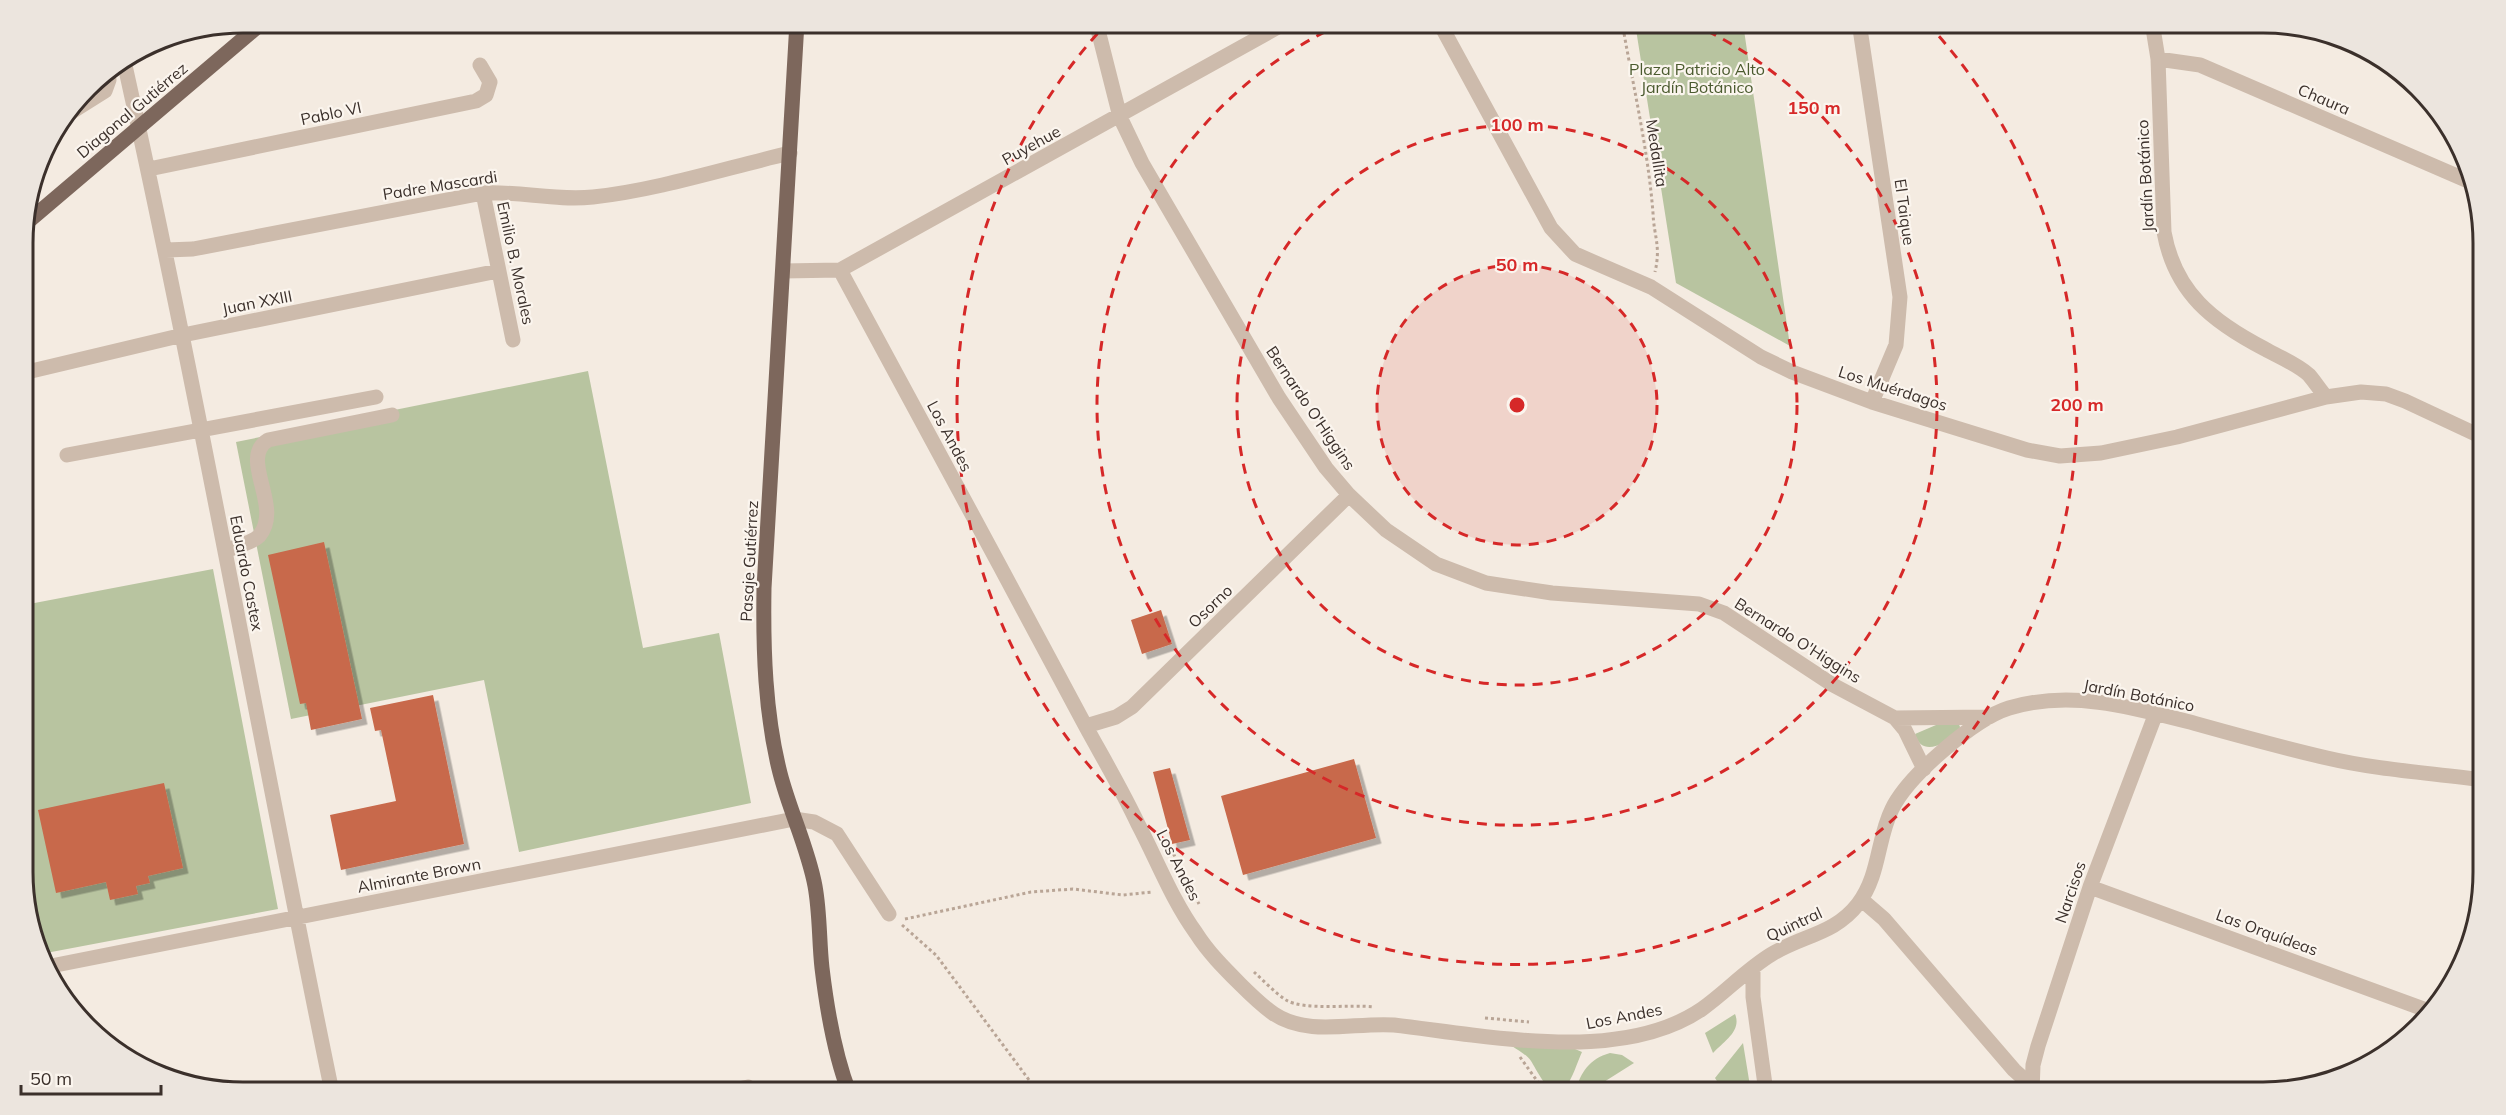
<svg xmlns="http://www.w3.org/2000/svg" width="2506" height="1115" viewBox="0 0 2506 1115" font-family="Mulish,sans-serif">
  <defs>
    <filter id="shadow"><feDropShadow dx="5.5" dy="5.5" stdDeviation="0" flood-color="#0004"/></filter>
  </defs>
  <rect width="100%" height="100%" fill="#f4ebe1"/>
  <path fill="#b8c4a0" d="M1635,23H1743L1790,346L1676,283Z
    M588,371L643,648L719,633L751,803L519,852L484,680L291,719L236,442Z
    M213,569L278,909L46,953L24,901V605Z
    M1950,719L1958,722L1960,727L1958,735C1944,743 1922,758 1915,734Z
    M1735,1014C1742,1031 1724,1041 1713,1053L1705,1033Z
    M1743,1043L1751,1092H1724L1715,1078Z
    M1512,1046L1575,1049L1582,1052C1577,1063 1573,1077 1566,1087C1553,1106 1537,1070 1531,1061C1527,1055 1519,1051 1512,1046Z
    M1610,1053L1622,1055L1634,1063L1588,1092H1575C1581,1072 1589,1059 1610,1053Z"/>
  <path fill="#c8694b" filter="url(#shadow)" d="M324,542L362,719L311,730L306,703L300,704L268,555Z
    M1161,610L1172,644L1142,654L1131,620Z
    M433,695L464,844L341,870L330,815L396,801L381,730L375,731L370,708Z
    M1354,759L1376,838L1243,875L1221,796Z
    M1170,768L1190,840L1172,844L1153,772Z
    M164,783L183,868L148,876L150,883L136,886L138,894L110,900L106,882L56,893L38,810Z"/>
  <g fill="none" stroke-linecap="round" stroke-linejoin="round">
    <path stroke="#b9a596" stroke-width="3" stroke-dasharray="3 3" stroke-linecap="butt" d="M1622,22C1633,86 1648,149 1653,213C1654,237 1661,246 1655,272
      M1168,843L1199,904
      M905,919L1031,892L1073,889L1123,895L1152,892
      M902,925L936,955L1038,1092
      M1254,972C1264,981 1275,993 1286,1000C1304,1011 1351,1004 1374,1007
      M1485,1018L1529,1022
      M1520,1057L1545,1092"/>
    <path stroke="#cdbbac" stroke-width="15" d="M1096,22L1120,117L1142,163L1279,398L1326,468L1349,495L1386,530L1436,564L1486,583L1552,593L1699,604L1724,613L1833,685L1895,718L1905,730L1924,769
      M1439,22L1551,228L1575,254L1651,287L1761,357L1792,372L1872,402L2027,450L2060,456L2101,453L2177,437L2326,397L2361,392L2386,394L2405,401L2482,437
      M1859,22L1900,297L1896,345L1872,402
      M2152,22L2158,59L2164,232C2175,293 2213,322 2265,349C2279,357 2297,364 2309,375C2315,382 2320,390 2326,397
      M2158,59L2200,65L2473,183
      M124,61C200,403 261,749 332,1092
      M70,113L105,91L109,80L107,71
      M149,169L476,101L486,95L490,82L480,65
      M483,193L513,340
      M166,250L193,249L483,193C520,191 555,201 593,197C658,190 726,168 790,153
      M840,270C922,421 1004,573 1085,725C1103,758 1122,790 1138,824C1157,860 1172,900 1196,933C1208,952 1224,968 1240,984C1250,994 1261,1005 1274,1014C1308,1037 1355,1022 1394,1025C1420,1028 1446,1032 1472,1035C1544,1044 1639,1052 1702,1009C1726,992 1747,969 1772,954C1803,935 1835,934 1858,904C1880,875 1877,839 1892,809C1908,776 1974,719 2009,708C2072,689 2136,708 2197,724C2240,736 2284,748 2327,758C2378,770 2432,773 2483,780
      M783,271L840,270L1287,22
      M23,373L183,335L498,271
      M67,455L376,397
      M225,551C234,547 252,543 259,536C284,507 238,459 268,440L392,415
      M1895,718L1989,717
      M1086,726L1116,717L1132,707L1349,495
      M2090,887L2432,1012
      M1862,900L1884,919L2014,1070L2036,1090
      M51,966L794,819L814,822L837,834L889,914
      M1753,969V997L1766,1092
      M722,1092L748,1087
      M2032,1092L2033,1065L2038,1046L2090,887L2156,713"/>
    <path stroke="#7d675c" stroke-width="15" d="M797,22L764,588C763,649 765,714 780,773C790,812 808,848 815,886C820,913 819,941 822,968C827,1010 834,1053 849,1092
      M24,225L263,22"/>
  </g>
  <circle cx="1517" cy="405" r="140" fill="#d62828" fill-opacity=".12"/>
  <g fill="none" stroke="#d62828" stroke-width="3" stroke-dasharray="10 8">
    <circle cx="1517" cy="405" r="140"/>
    <circle cx="1517" cy="405" r="280"/>
    <path d="M1691 23A420 420 0 1 1 1343 23"/>
    <path d="M1927 23A560 560 0 1 1 1107 23"/>
  </g>
  <g text-anchor="middle" stroke-width="4.5" stroke-linejoin="round" paint-order="stroke">
    <g font-size="16" fill="#4a5a2e" stroke="#fbf5ee">
      <text x="1697" y="75">Plaza Patricio Alto<tspan x="1697" dy="18">Jardín Botánico</tspan></text>
    </g>
    <g font-size="16" fill="#3b302b" stroke="#fbf5ee">
      <text transform="translate(2324 99) rotate(23)" y="6">Chaura</text>
      <text transform="translate(132 110) rotate(-40)" y="6">Diagonal Gutiérrez</text>
      <text transform="translate(331 113) rotate(-12)" y="6">Pablo VI</text>
      <text transform="translate(1031 145) rotate(-29)" y="6">Puyehue</text>
      <text transform="translate(1657 153) rotate(81)" y="6">Medallita</text>
      <text transform="translate(2145 176) rotate(-93)" y="6">Jardín Botánico</text>
      <text transform="translate(440 185) rotate(-9)" y="6">Padre Mascardi</text>
      <text transform="translate(1905 212) rotate(82)" y="6">El Taique</text>
      <text transform="translate(516 263) rotate(78)" y="6">Emilio B. Morales</text>
      <text transform="translate(257 302) rotate(-11)" y="6">Juan XXIII</text>
      <text transform="translate(1893 388) rotate(18)" y="6">Los Muérdagos</text>
      <text transform="translate(1311 408) rotate(56)" y="6">Bernardo O'Higgins</text>
      <text transform="translate(950 436) rotate(62)" y="6">Los Andes</text>
      <text transform="translate(749 561) rotate(-87)" y="6">Pasaje Gutiérrez</text>
      <text transform="translate(247 573) rotate(79)" y="6">Eduardo Castex</text>
      <text transform="translate(1210 606) rotate(-44)" y="6">Osorno</text>
      <text transform="translate(1798 640) rotate(32)" y="6">Bernardo O'Higgins</text>
      <text transform="translate(2139 695) rotate(11)" y="6">Jardín Botánico</text>
      <text transform="translate(1179 865) rotate(63)" y="6">Los Andes</text>
      <text transform="translate(419 875) rotate(-11)" y="6">Almirante Brown</text>
      <text transform="translate(2070 892) rotate(-71)" y="6">Narcisos</text>
      <text transform="translate(1794 924) rotate(-25)" y="6">Quintral</text>
      <text transform="translate(2267 932) rotate(20)" y="6">Las Orquídeas</text>
      <text transform="translate(1624 1016) rotate(-11)" y="6">Los Andes</text>
    </g>
  </g>
  <path d="M0 0H2506V1115H0ZM243 33H2263A210 210 0 0 1 2473 243V872A210 210 0 0 1 2263 1082H243A210 210 0 0 1 33 872V243A210 210 0 0 1 243 33Z" fill="#ece5de" fill-rule="evenodd"/>
  <path fill="none" stroke="#3b302b" stroke-width="3" d="M243 33H2263A210 210 0 0 1 2473 243V872A210 210 0 0 1 2263 1082H243A210 210 0 0 1 33 872V243A210 210 0 0 1 243 33Z"/>
  <circle cx="1517" cy="405" r="9" fill="#d62828" stroke="#fbf5ee" stroke-width="3"/>
  <g font-size="18" text-anchor="middle" font-weight="bold" fill="#d62828" stroke="#fbf5ee" stroke-width="4.5" stroke-linejoin="round" paint-order="stroke">
    <text x="1814" y="114">150 m</text>
    <text x="1517" y="131">100 m</text>
    <text x="1517" y="271">50 m</text>
    <text x="2077" y="411">200 m</text>
  </g>
  <path d="M21 1085v9h140v-9" fill="none" stroke="#3b302b" stroke-width="3"/>
  <text x="30" y="1085" font-size="18" fill="#3b302b" stroke="#fbf5ee" stroke-width="4.5" paint-order="stroke">50 m</text>
</svg>
